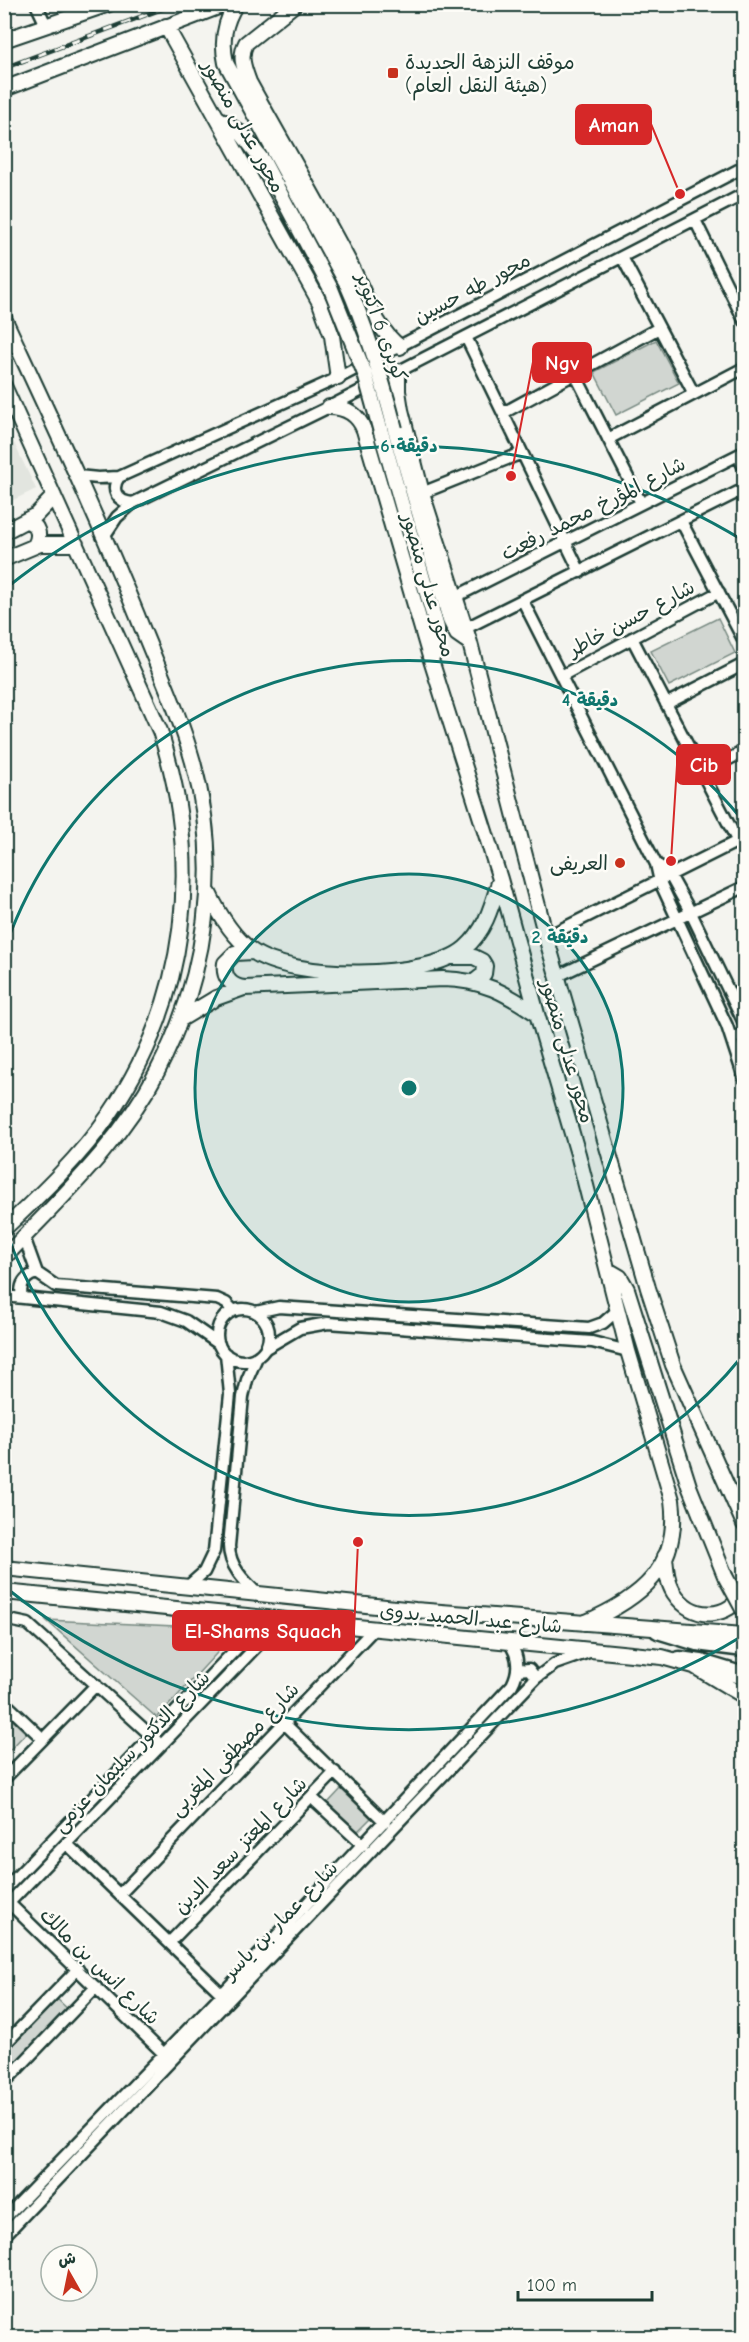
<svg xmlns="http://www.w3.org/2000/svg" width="749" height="2342" viewBox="0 0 749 2342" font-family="'Comic Neue','Playpen Sans Arabic',sans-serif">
  <rect width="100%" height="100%" fill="#f4f4ef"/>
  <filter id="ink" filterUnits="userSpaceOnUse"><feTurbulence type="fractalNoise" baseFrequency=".0167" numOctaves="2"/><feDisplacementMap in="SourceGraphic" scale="12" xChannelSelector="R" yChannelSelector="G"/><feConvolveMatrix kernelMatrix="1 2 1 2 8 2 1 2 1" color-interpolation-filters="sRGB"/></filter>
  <g filter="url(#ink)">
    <path fill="#e2e5df" d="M4,422L36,489L5,504H4Z"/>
    <path fill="#d1d6d1" stroke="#788a82" stroke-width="1.5" d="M656,340L679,383L616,415L594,372Z
      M718,618L735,653L669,686L651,651Z
      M46,1620L239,1629L157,1718Z
      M5,1713L26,1733L5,1755H4Z
      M341,1789L371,1818L358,1831L328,1803Z
      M56,1998L71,2012L5,2079V2050Z"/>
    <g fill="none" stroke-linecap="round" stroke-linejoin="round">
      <defs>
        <path id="minor" d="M36,4L46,25
          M695,220L744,320
          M622,257L694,394
          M466,337L580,572
          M575,374L641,503
          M503,413L659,328
          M608,439L744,368
          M738,455L744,468
          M78,476L98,478L119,477L338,378L744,167
          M119,477C110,490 117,502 133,503
          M422,493L522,453
          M681,521L744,641
          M105,535L117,517L133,503L329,407L744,194
          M457,596L744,452
          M523,601L656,864L660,882L727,1026L744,1078
          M466,628L744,489
          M632,638L738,842
          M561,676L719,592
          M666,704L744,664
          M703,773L744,751
          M656,864L663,868L671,877L691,913L744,1023
          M546,937L744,838
          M558,976L744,887
          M732,1039L744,1033
          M24,1237L37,1273L56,1286L217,1299L226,1303L234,1311
          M4,1296L161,1312L186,1321L219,1344
          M22,1297C19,1285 25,1276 37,1273
          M217 1335a26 26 0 1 1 52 0a26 26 0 1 1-52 0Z
          M256,1312L279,1307L589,1328L603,1323L618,1310
          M266,1348L300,1328L328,1323L592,1342L628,1351
          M257,1357L247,1380L243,1397L229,1546C229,1566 244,1581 258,1594
          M187,1587L204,1572L214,1551L230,1394L226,1354
          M4,1619L28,1624L156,1740
          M517,1670L529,1669L536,1678
          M4,1702L43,1739
          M284,1723L385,1822
          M4,1779L96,1685
          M311,1797L363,1845
          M67,1844L222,1994
          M4,1890L266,1618
          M120,1894L375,1628
          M9,1903L165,2055
          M4,1908L283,1619
          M170,1942L335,1772
          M4,2045L78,1969
          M4,2083L96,1987
          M4,2219L222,1994L512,1685C520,1670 519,1655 508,1641
          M4,2236L536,1678L555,1664L592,1651"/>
        <path id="major" d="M236,4C224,23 221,41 226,63L347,284
          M295,4L246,43C239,57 244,68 249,82C282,142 317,201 349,262C365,291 373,326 400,347
          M166,26L320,303L332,336L338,378
          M4,40L109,4
          M4,89L226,4
          M218,118L242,134L263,161L331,289
          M4,318C50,417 96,514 137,615C156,664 179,712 193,762C222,867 207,976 157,1072C119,1145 59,1199 4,1258
          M398,371V391L401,410L422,493L470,643L546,937L648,1288L673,1365L744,1524
          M4,386L160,731C203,863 188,999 109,1115C80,1157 41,1194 4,1229
          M329,407C346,407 358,414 364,430L431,660L500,879L537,1014L578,1154L628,1351L672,1500C681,1568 640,1599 584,1623
          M395,429L450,620L457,634L470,643
          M381,432L437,628V647L431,660
          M27,521C38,525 41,535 35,545
          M4,532L36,515L54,496
          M4,559L40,544H76
          M209,893C219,914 233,937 252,951C292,980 428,980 465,948C486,930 492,905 500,879
          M452,957H474L482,961L485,966L484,974L474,982
          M244,988C230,986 223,977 225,963L235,953L253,952
          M181,1019L216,998L244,988L443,979C483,980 504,992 537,1014
          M608,1270L620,1277L627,1289L689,1486L725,1576
          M665,1556C666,1569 667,1582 674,1593C693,1622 728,1619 744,1592
          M4,1568L415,1610L744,1635
          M4,1592L662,1657L694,1666L744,1696"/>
        <path id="highway" d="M658,1630L697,1642L744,1648
          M679,1660L701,1663L744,1676"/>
      </defs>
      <use href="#minor" stroke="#1f3d34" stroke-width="15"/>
      <use href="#major" stroke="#1f3d34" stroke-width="18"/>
      <use href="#highway" stroke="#1f3d34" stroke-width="21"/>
      <use href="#minor" stroke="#fdfcf7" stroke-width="10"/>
      <use href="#major" stroke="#fdfcf7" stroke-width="14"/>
      <use href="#highway" stroke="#fdfcf7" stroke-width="16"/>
      <defs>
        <path id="rail" d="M4,68L175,4"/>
      </defs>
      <use href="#rail" stroke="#1f3d34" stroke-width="5"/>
      <use href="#rail" stroke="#fdfcf7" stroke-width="3" stroke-dasharray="9" stroke-linecap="butt"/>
      <defs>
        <path id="major-bridge" d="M347,284C368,331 382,379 395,429
          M331,289L365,374L381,432
          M725,1576L744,1611"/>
      </defs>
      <use href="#major-bridge" stroke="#1f3d34" stroke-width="18" stroke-linecap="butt"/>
      <use href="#major-bridge" stroke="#fdfcf7" stroke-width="14"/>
    </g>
  </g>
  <circle cx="409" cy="1088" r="214" fill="#0f766e" fill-opacity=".12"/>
  <g fill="none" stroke="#0f766e" stroke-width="3">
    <circle cx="409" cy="1088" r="214"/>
    <path d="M744 1354A428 428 0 0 1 6 1231M6 945A428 428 0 0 1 744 822"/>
    <path d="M744 1635A642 642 0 0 1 5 1587M5 589A642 642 0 0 1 744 541"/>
  </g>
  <g fill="#c8321e" stroke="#fdfcf7" stroke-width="2">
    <rect x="387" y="67" width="12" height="12" rx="3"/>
    <circle cx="620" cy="863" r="6"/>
  </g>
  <g text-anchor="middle" stroke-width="5" stroke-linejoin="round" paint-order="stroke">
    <g font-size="20" fill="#1f3d34" stroke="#fdfcf7" text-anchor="start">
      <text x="405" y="69">موقف النزهة الجديدة<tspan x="405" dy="23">(هيئة النقل العام)</tspan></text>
      <text x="608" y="870" text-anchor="end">العريفى</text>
    </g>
    <g font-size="20" fill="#1f3d34" stroke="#fdfcf7">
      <text transform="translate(244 126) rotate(61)" y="7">محور عدلى منصور</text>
      <text transform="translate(472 288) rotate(-28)" y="7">محور طه حسين</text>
      <text transform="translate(382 327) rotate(70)" y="7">كوبرى 6 اكتوبر</text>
      <text transform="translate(593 508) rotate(-27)" y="7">شارع المؤرخ محمد رفعت</text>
      <text transform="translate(429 585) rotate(74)" y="7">محور عدلى منصور</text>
      <text transform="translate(631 618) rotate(-28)" y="7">شارع حسن خاطر</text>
      <text transform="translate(568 1051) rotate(74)" y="7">محور عدلى منصور</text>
      <text transform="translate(471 1618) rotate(5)" y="7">شارع عبد الحميد بدوى</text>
      <text transform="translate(234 1749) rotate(-46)" y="7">شارع مصطفى المغربى</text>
      <text transform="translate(131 1751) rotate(-46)" y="7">شارع الدكتور سليمان عزمى</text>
      <text transform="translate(240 1845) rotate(-46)" y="7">شارع المعتز سعد الدين</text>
      <text transform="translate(280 1920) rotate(-46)" y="7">شارع عمار بن ياسر</text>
      <text transform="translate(100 1966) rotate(44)" y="7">شارع انس بن مالك</text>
    </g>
  </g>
  <circle cx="409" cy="1088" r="9" fill="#0f766e" stroke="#fdfcf7" stroke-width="3"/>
  <g font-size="18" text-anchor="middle" font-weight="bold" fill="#0f766e" stroke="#fdfcf7" stroke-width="5" stroke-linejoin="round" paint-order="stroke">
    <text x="409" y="452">6 دقيقة</text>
    <text x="590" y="706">4 دقيقة</text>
    <text x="560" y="943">2 دقيقة</text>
  </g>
  <path fill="none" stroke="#d62828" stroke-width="2" d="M680 194L651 124M511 476L533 362M671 861L677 765M358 1542L354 1631"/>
  <g fill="#d62828" stroke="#fdfcf7" stroke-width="2">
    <circle cx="680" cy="194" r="6"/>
    <circle cx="511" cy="476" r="6"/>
    <circle cx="671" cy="861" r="6"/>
    <circle cx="358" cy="1542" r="6"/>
  </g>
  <g fill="#d62828" stroke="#d62828" stroke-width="2">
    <rect x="576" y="105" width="75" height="39" rx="6"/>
    <rect x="533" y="343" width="58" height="39" rx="6"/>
    <rect x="677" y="745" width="53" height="39" rx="6"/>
    <rect x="173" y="1611" width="181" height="39" rx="6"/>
  </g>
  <g font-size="21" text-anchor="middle" font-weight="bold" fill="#fff">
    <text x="614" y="132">Aman</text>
    <text x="562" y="370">Ngv</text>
    <text x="704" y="772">Cib</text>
    <text x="263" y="1638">El-Shams Squach</text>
  </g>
  <rect width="749" height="2342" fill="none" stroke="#fdfcf7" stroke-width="24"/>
  <rect x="12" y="12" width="725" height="2318" fill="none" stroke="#1f3d34" stroke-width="2" filter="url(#ink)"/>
  <g transform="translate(69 2273) rotate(351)"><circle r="28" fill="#fdfcf7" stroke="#a4b0a9" stroke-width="1.5"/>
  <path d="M0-4.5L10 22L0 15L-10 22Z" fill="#c8321e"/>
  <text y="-9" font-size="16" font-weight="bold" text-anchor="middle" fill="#1f3d34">ش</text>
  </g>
  <path d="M518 2291v9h134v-9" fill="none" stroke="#1f3d34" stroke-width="3"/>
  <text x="527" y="2291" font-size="18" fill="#1f3d34" stroke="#fdfcf7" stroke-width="4.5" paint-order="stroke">100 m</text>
</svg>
